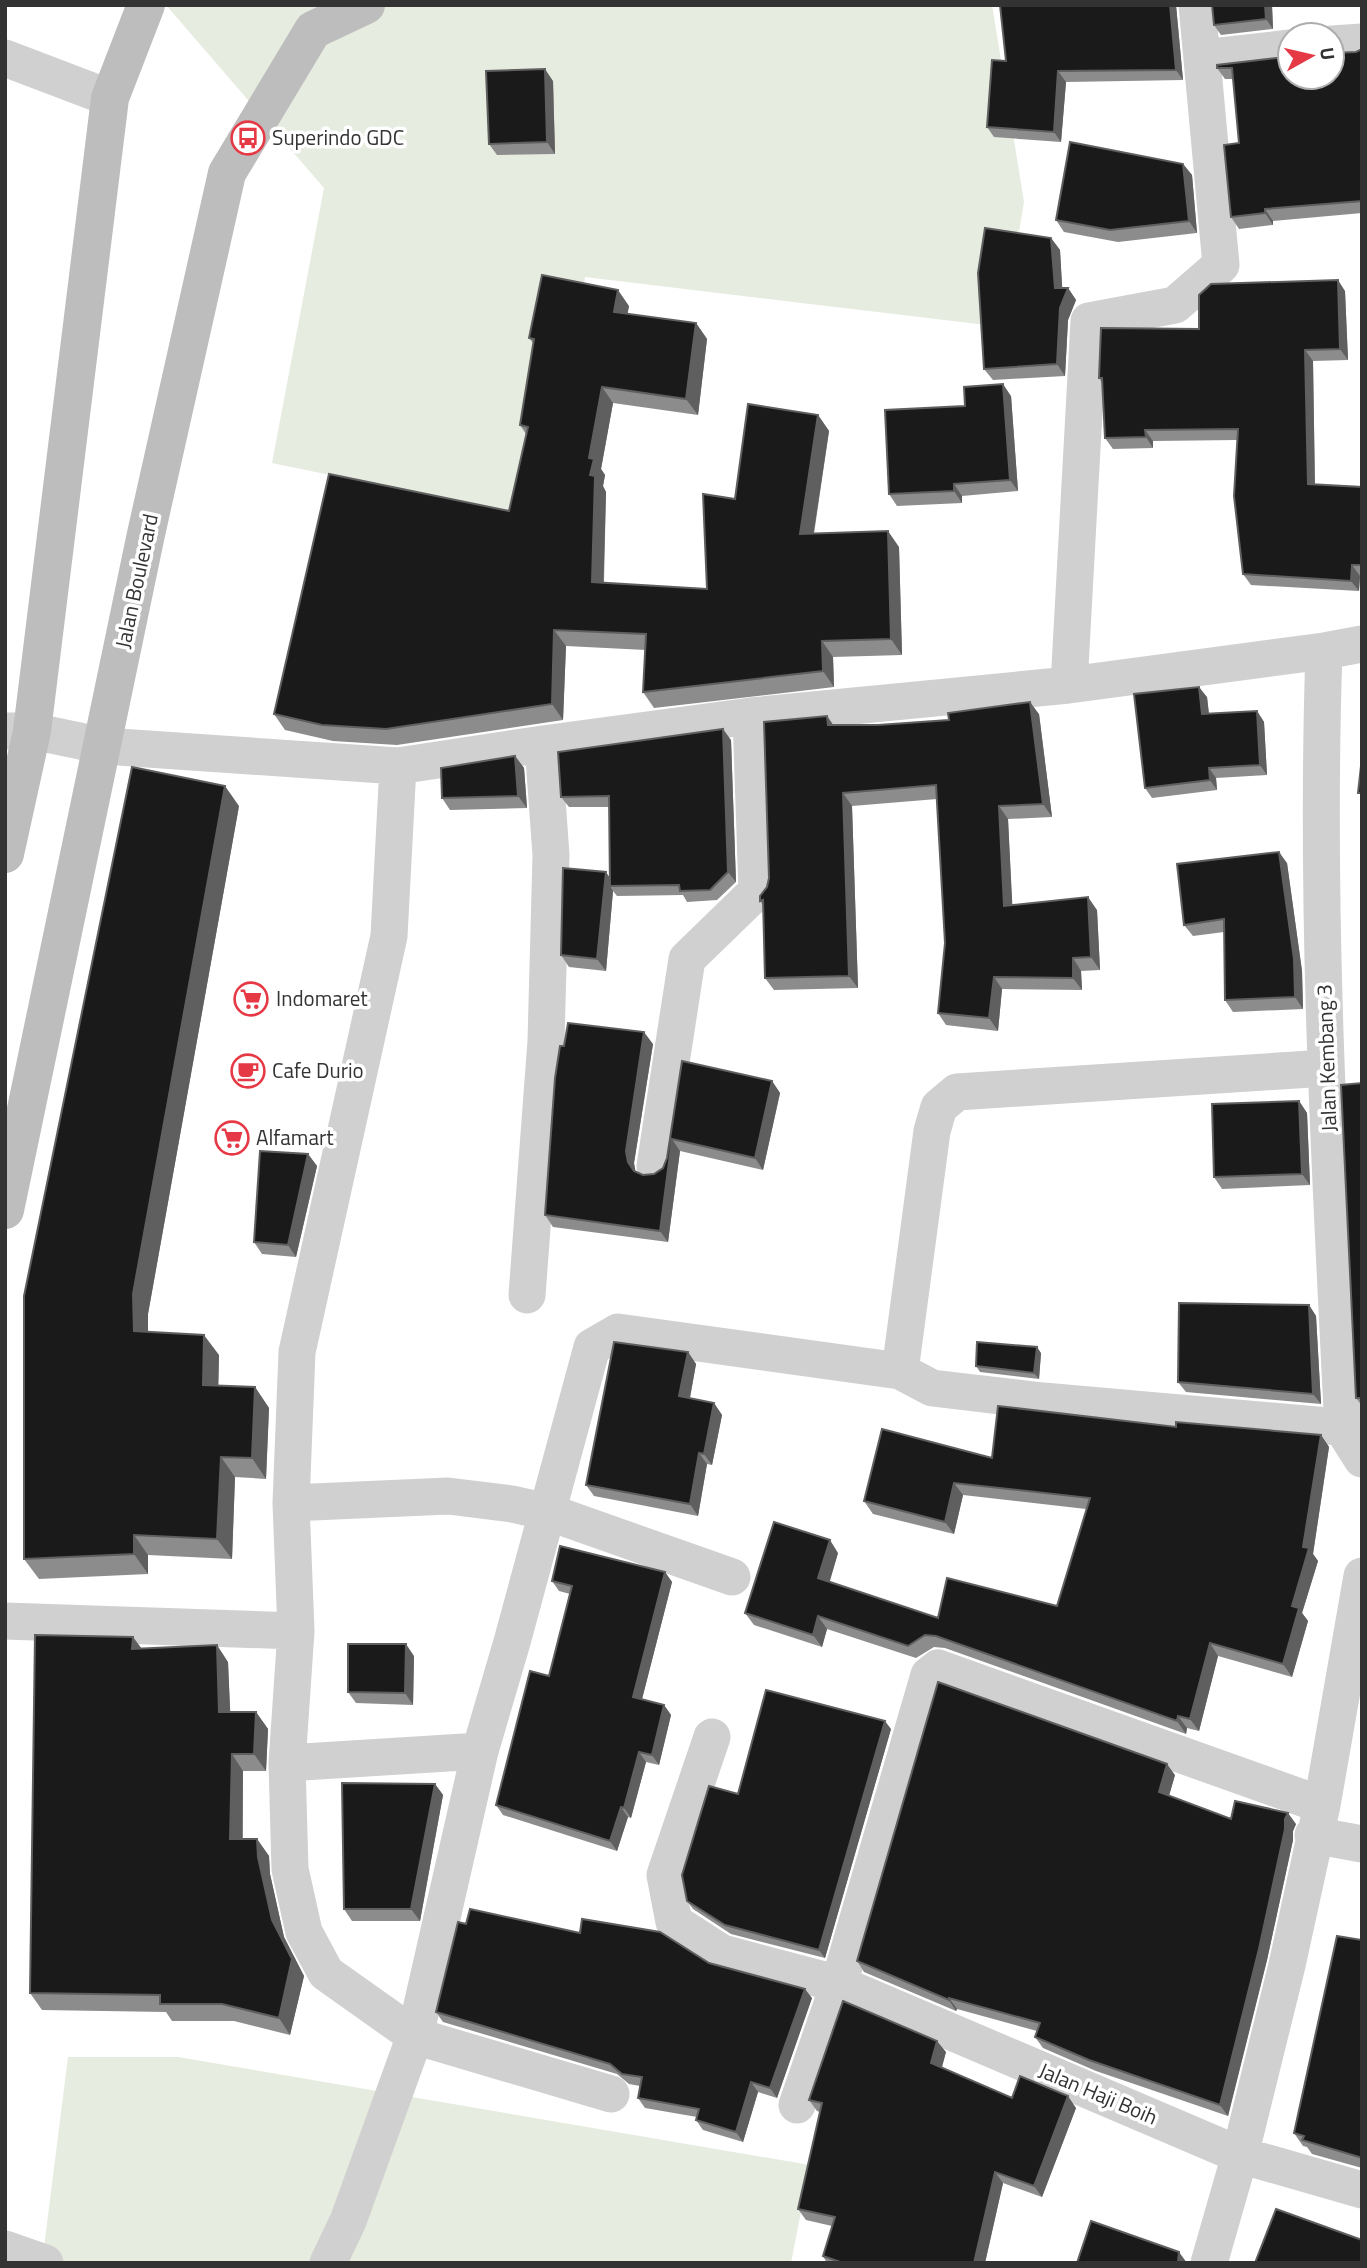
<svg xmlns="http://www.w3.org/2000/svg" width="1367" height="2268" viewBox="0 0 1367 2268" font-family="'Titillium Web',sans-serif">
  <rect width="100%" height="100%" fill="#fff"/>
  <path fill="#e6ecdf" d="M166,5H992L1024,202L1003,327L585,277L553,521L272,463L324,188Z
    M68,2057H178L810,2165L791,2263H42Z"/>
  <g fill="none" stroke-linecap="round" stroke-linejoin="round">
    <path stroke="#d0d0d0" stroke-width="37" d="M1332,44L1362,42
      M5,58L110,98
      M1203,58L1290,48
      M1324,651C1315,910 1330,1170 1343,1429L1362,1459
      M1069,685L1089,321L1175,305L1221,265L1197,5
      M5,731H32L104,746L398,766L543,744L751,716L1069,685L1324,651L1362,644
      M398,766L389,936L297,1352L291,1503L296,1631L287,1763L290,1869L304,1932L326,1973L415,2036L611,2094
      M655,1166L687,959L757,891L751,716
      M527,1295L546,1041L551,855L543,744
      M900,1371L932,1131L939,1107L957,1092L1326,1068
      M291,1503L448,1496L512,1504L548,1512L732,1577
      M5,1621L296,1631
      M712,1737L665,1875L674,1922L722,1953L839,1984L1240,2155L1362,2190
      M287,1763L480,1751
      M1313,1835L1362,1844
      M797,2105L839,1984L929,1675L938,1668L1322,1805
      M5,2249L45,2263
      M328,2263L348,2221L415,2036L480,1751L512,1642L592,1347L618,1332L900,1371L932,1388L1043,1401L1362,1429
      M1209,2263L1240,2155L1287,1965L1322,1805L1362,1576"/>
    <path stroke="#bdbdbd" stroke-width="38" d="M5,854L32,731L110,98L146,5
      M5,1210L146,534L227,173L313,30L366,5"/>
  </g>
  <path fill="#8c8c8c" d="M1000,5H1176L1183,80L1066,82L1061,142L994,137L987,127L1006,61Z
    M1212,5H1272L1273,29L1221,35L1214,25Z
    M1362,49V213L1273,221V225L1239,229L1231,217L1239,143L1233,79H1225L1217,68L1356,52Z
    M553,81L555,154L497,155L489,144Z
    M1183,164L1192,175L1197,233L1118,242L1064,232L1056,220Z
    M1051,238L1060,250L1062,288H1068L1076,300L1068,320L1065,376L993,380L984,369Z
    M1345,291L1348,360L1313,361L1315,485L1362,487V576H1360L1359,591L1251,585L1243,574L1237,440L1153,441V448L1113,449L1105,438L1102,383L1099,378L1199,329Z
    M629,306L627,314L696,323L707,339L698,415L613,403L601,469L605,475L603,486L606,492L604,583L707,589L735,499L818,415L829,431L814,534L899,547L902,655L833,657L834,687L654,708L643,692L646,650L566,646L563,720L397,745L333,741L285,730L274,714L509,511L526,434L520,425L534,344L529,338Z
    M1011,396L1018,491L962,496V503L897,506L889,494L965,406Z
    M1207,697L1209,714L1257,711L1264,722L1267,775L1216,778L1217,790L1152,798L1145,788Z
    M1039,714L1052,817L1008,819L1012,905L1097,910L1100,970L1081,971L1082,990L1002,989L998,1031L946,1025L938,1013L945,943L937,799L852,806L858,988L774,990L765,978L763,905L760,901L767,887L827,716L833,725H878Z
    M731,740L736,882L717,900L687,902L683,895L617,896L613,891L606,971L569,967L561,955L610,878L609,807H569L561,797Z
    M515,756L524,768L527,808L450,810L442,798Z
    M239,806L148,1314V1331L219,1355L218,1386L255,1387L269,1408L266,1479L235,1477L232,1559L148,1555V1574L39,1579L24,1559Z
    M1287,863L1302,971L1303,1009L1233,1012L1225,1000L1224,932L1193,936L1184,925Z
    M653,1044L634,1163L635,1171L643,1175L654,1174L663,1168L667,1158L682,1061L772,1081L780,1093L763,1170L680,1151L668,1242L553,1227L545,1215L564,1046Z
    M1362,1083V1406L1356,1398Z
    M1299,1101L1307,1113L1310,1185L1222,1189L1214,1177Z
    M308,1154L317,1166L296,1257L262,1254L254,1242Z
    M1309,1305L1316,1316L1321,1404L1186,1392L1178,1382Z
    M688,1352L696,1364L690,1398L714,1403L722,1415L712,1465L707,1464L698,1516L594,1496L586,1485Z
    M1041,1353L1039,1379L980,1372L976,1366Z
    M1176,1427L1321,1435L1329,1447L1313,1554L1318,1561L1302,1613L1308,1621L1292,1677L1218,1656L1199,1731L1187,1728L1186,1734L945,1648L934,1647L916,1658L827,1629L822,1647L754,1625L745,1613L838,1553L829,1582L938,1618L1057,1606L1086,1509L963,1495L954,1534L873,1514L864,1501L992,1458Z
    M665,1572L672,1582L642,1699L664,1705L671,1715L659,1765L646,1762L631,1818L628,1817L617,1851L503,1815L496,1805L549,1676L570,1594L559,1591L552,1581Z
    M141,1649L228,1662L230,1712H256L268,1729L266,1771H243V1839H257L269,1856L270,1874L284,1937L304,1976L290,2035L234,2021H172L166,2012L42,2010L30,1993Z
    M414,1656L413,1705L356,1703L348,1692Z
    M891,1729L825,1958L731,1934L693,1909L687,1901L738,1794Z
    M1175,1775L1169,1795L1231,1819L1296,1824L1293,1831V1840L1267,1960L1228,2116L1096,2071L1043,2048L1035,2037L1037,2031L957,2009L956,2011L864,1972L857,1961Z
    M435,1784L443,1795L420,1921H352L344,1909Z
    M1362,1940V2168L1312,2154L1307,2147L1303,2146L1294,2133Z
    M709,1963L812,1998L777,2098L758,2092L743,2142L703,2130L696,2120L697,2117L645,2108L638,2098L640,2086L629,2084L617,2074L443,2022L436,2012Z
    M946,2052L941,2068L1012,2098L1076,2108L1042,2197L1003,2183L985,2263H827L823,2256L832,2226L806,2220L798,2209L820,2112L817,2111L809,2100Z"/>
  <path fill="#5f5f5f" d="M1170,5H1176L1183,80L1176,70Z
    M1265,5H1272L1273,29L1266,19Z
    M545,69L553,81L555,154L547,142Z
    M1058,71L1066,82L1061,142L1054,132Z
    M1183,164L1192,175L1197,233L1189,221Z
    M1265,209L1273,221V225L1265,213Z
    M1051,238L1060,250L1063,300L1068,288L1076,300L1068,320L1065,376L1057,364L1055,288Z
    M1338,280L1345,291L1348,360L1340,349Z
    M618,290L629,306L625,328L614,312Z
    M696,323L707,339L698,415L686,399Z
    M1305,350L1313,361L1315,495L1308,484Z
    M1003,384L1011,396L1018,491L1010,480Z
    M602,387L613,403L601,469L605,475L603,486L606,492L603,598L592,582L590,475L589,458Z
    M818,415L829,431L811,550L800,534Z
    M1145,430L1153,441V448L1146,437Z
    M954,484L962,496V503L954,491Z
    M888,531L899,547L902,655L891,639Z
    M1352,565L1360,576L1359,591L1351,581Z
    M554,630L566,646L563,720L552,704Z
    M822,641L833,657L834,687L823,671Z
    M1199,687L1207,697L1210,724L1202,714Z
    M1030,702L1039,714L1052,817L1043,804Z
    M1257,711L1264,722L1267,775L1260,765Z
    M827,716L836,729L828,725Z
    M723,729L731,740L736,882L728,872Z
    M515,756L524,768L527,808L518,796Z
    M1209,768L1216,778L1217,790L1210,780Z
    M225,786L239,806L148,1314V1351L134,1331L133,1294Z
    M843,793L852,806L858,988L849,976Z
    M999,806L1008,819L1013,918L1004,906Z
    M1279,852L1287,863L1302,971L1303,1009L1295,997Z
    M606,872L614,884L610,886L613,891L606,971L597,959Z
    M1088,897L1097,910L1100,970L1091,957Z
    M1073,958L1081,971L1082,990L1073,978Z
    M994,977L1002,989L998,1031L989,1018Z
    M644,1032L653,1044L634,1163L636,1174L628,1162L626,1151Z
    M772,1081L780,1093L763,1170L755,1158Z
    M1299,1101L1307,1113L1310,1185L1302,1174Z
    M672,1139L680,1151L668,1242L660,1231Z
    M308,1154L317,1166L296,1257L288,1245Z
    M1309,1305L1316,1316L1321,1404L1313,1394Z
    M204,1335L219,1355L218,1405L203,1385Z
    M1037,1347L1041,1353L1039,1379L1034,1373Z
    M688,1352L696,1364L688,1408L679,1396Z
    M255,1387L269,1408L266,1479L252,1458Z
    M714,1403L722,1415L712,1465L704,1454Z
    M1321,1435L1329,1447L1313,1554L1318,1561L1302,1613L1308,1621L1292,1677L1283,1664L1292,1606L1303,1547Z
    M699,1453L707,1464L698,1516L690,1504Z
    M221,1457L235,1477L232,1559L217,1539Z
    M954,1483L963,1495L954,1534L945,1522Z
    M134,1535L148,1555V1574L134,1554Z
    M830,1540L838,1553L827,1591L818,1578Z
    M665,1572L672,1582L640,1707L633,1697Z
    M818,1616L827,1629L822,1647L813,1635Z
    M133,1637L145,1653L132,1649Z
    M1210,1643L1218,1656L1199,1731L1190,1719Z
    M406,1644L414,1656L413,1705L405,1693Z
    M217,1645L228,1662L231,1729L219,1712Z
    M664,1705L671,1715L659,1765L652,1755Z
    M256,1712L268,1729L266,1771L254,1754Z
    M1178,1716L1187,1728L1186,1734L1177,1721Z
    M885,1721L891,1729L825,1958L819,1950Z
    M639,1752L646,1762L631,1818L624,1808Z
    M232,1754L243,1771L242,1856L230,1839Z
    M1167,1764L1175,1775L1167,1803L1159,1792Z
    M435,1784L443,1795L420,1921L411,1909Z
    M621,1807L628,1817L617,1851L610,1841Z
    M1288,1813L1296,1824L1293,1831V1840L1267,1960L1228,2116L1220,2105L1285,1819Z
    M257,1839L269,1856L270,1874L284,1937L304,1976L290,2035L279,2018L258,1857Z
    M805,1989L812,1998L777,2098L770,2088Z
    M949,1998L957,2009L956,2011L949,2000Z
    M937,2041L946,2052L940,2075L931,2063Z
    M751,2082L758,2092L743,2142L736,2132Z
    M1068,2096L1076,2108L1042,2197L1034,2186Z
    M995,2172L1003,2183L985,2263H974Z
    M1179,2252L1187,2263L1178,2262Z"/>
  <path fill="#1a1a1a" stroke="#5f5f5f" stroke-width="2" d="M1000,5H1170L1176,70L1058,71L1054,132L987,127L992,60L1006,61Z
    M1212,5H1265L1266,19L1214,25Z
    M1362,49V201L1265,209V213L1231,217L1224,145L1239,143L1232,68H1217V65L1285,57L1290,55V77H1332V53L1356,52Z
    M545,69L547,142L489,144L486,71Z
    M1070,142L1183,164L1189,221L1110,230L1056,220Z
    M985,228L1051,238L1055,288H1068L1060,308L1057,364L984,369L978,273Z
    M542,275L618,290L614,312L696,323L686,399L602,387L589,458L594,459L590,475L595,476L592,582L707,589L703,494L735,499L748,404L818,415L800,534L888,531L891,639L822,641L823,671L643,692L646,634L554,630L552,704L386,729L322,725L274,714L329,474L509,511L528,427L520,425L534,339L529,338Z
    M1338,280L1340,349L1305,350L1308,484L1362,487V565H1352L1351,581L1243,574L1234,496L1238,429L1145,430L1146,437L1105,438L1102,378H1099L1101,328L1199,329V295L1211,284Z
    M1003,384L1010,480L954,484V491L889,494L885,410L965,406L964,387Z
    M1199,687L1202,714L1257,711L1260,765L1209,768L1210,780L1145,788L1134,694Z
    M1030,702L1043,804L999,806L1004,906L1088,897L1091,957L1073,958V978L994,977L989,1018L938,1013L945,943L936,785L843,793L849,976L765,978L763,900L760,901V896L767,887L769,878L764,722L827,716L828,725H878L949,720L948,713Z
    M723,729L728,872L710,890L680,891L679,885L610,886L609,796L561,797L558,752Z
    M515,756L518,796L442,798L441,768Z
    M1362,757V793H1358Z
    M132,767L225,786L133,1294L134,1331L204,1335L203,1385L255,1387L252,1458L221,1457L217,1539L134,1535V1554L24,1559V1296Z
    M1279,852L1294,959L1295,997L1225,1000L1224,919L1184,925L1177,864Z
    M563,868L606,872L597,959L561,955Z
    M568,1023L644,1032L626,1151L628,1162L634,1171L643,1175L654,1174L663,1168L667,1158L682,1061L772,1081L755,1158L672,1139L660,1231L545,1215L555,1078L560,1046H564Z
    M1362,1083V1398H1356L1341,1085Z
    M1299,1101L1302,1174L1214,1177L1212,1104Z
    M260,1151L308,1154L288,1245L254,1242Z
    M1179,1303L1309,1305L1313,1394L1178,1382Z
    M614,1342L688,1352L679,1396L714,1403L704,1454L699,1453L690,1504L586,1485Z
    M977,1342L1037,1347L1034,1373L976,1366Z
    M998,1406L1176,1427V1422L1321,1435L1303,1547L1309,1548L1292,1606L1299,1608L1283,1664L1210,1643L1190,1719L1178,1716L1177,1721L936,1636L925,1635L908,1646L818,1616L813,1635L745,1613L774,1522L830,1540L818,1578L938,1618L947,1578L1057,1606L1090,1498L954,1483L945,1522L864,1501L882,1429L992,1458Z
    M560,1546L665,1572L633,1697L664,1705L652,1755L639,1752L624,1808L621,1807L610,1841L496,1805L530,1671L549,1676L572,1586L552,1581Z
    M35,1635L133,1637L132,1649L217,1645L219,1712H256L254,1754H232L230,1839H257L258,1857L272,1920L292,1959L279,2018L222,2004H160V1995L30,1993Z
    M348,1644H406L405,1693L348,1692Z
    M938,1682L1167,1764L1159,1792L1231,1819L1235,1801L1288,1813L1285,1819V1829L1259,1949L1220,2105L1089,2060L1035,2037L1040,2023L949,1998V2000L857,1961Z
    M766,1690L885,1721L819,1950L725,1925L687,1901L682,1875L709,1786L738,1794Z
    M342,1783L435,1784L411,1909H344Z
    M470,1909L580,1933L582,1919L660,1932L709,1963L805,1989L770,2088L751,2082L736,2132L696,2120L699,2109L638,2098L642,2077L622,2074L610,2064L436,2012L458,1922L466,1924Z
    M1337,1936L1362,1940V2158L1359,2157L1302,2140L1304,2136L1294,2133Z
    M843,2001L937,2041L931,2063L1012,2098L1020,2076L1068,2096L1034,2186L995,2172L974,2263H843L823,2256L835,2217L798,2209L822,2103L809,2100Z
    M1276,2209L1362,2240V2263H1255Z
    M1091,2221L1179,2252L1178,2262L1180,2263H1077Z"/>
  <defs>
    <symbol id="bus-ring" viewBox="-11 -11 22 22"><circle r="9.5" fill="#fff" stroke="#e63946" stroke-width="1.5"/><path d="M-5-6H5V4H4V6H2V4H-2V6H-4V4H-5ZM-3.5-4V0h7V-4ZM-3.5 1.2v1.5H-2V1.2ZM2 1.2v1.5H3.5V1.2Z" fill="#e63946"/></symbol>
    <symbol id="supermarket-ring" viewBox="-11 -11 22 22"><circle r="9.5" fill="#fff" stroke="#e63946" stroke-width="1.5"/><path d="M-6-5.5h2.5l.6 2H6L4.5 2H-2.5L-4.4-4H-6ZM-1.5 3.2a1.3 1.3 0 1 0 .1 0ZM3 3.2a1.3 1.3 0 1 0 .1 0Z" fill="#e63946"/></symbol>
    <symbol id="cafe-ring" viewBox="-11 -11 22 22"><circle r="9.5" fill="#fff" stroke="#e63946" stroke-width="1.5"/><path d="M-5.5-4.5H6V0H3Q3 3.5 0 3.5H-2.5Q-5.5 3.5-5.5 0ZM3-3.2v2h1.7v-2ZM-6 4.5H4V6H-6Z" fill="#e63946"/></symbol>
  </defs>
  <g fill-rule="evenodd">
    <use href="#bus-ring" x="229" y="119" width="38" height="38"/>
    <use href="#supermarket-ring" x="232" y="980" width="38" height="38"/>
    <use href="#cafe-ring" x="229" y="1052" width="38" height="38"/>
    <use href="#supermarket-ring" x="213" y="1119" width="38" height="38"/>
  </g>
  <g text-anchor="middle" stroke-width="7" stroke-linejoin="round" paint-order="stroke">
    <g font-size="21" fill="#333" stroke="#fff" text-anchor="start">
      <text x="272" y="145">Superindo GDC</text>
      <text x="276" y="1006">Indomaret</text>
      <text x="272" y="1078">Cafe Durio</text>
      <text x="256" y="1145">Alfamart</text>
    </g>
    <g font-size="21" fill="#333" stroke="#fff">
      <text transform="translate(137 581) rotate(-78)" y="7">Jalan Boulevard</text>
      <text transform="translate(1327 1058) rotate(-92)" y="7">Jalan Kembang 3</text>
      <text transform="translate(1098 2094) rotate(23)" y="7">Jalan Haji Boih</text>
    </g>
  </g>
  <rect width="1367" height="2268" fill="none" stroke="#333333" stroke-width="14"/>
  <g transform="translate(1311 56) rotate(82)"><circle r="33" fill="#ffffff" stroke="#adadad" stroke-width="2"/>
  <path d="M0-5L12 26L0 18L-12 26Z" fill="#e63946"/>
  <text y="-10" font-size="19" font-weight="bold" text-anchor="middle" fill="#333333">U</text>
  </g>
</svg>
